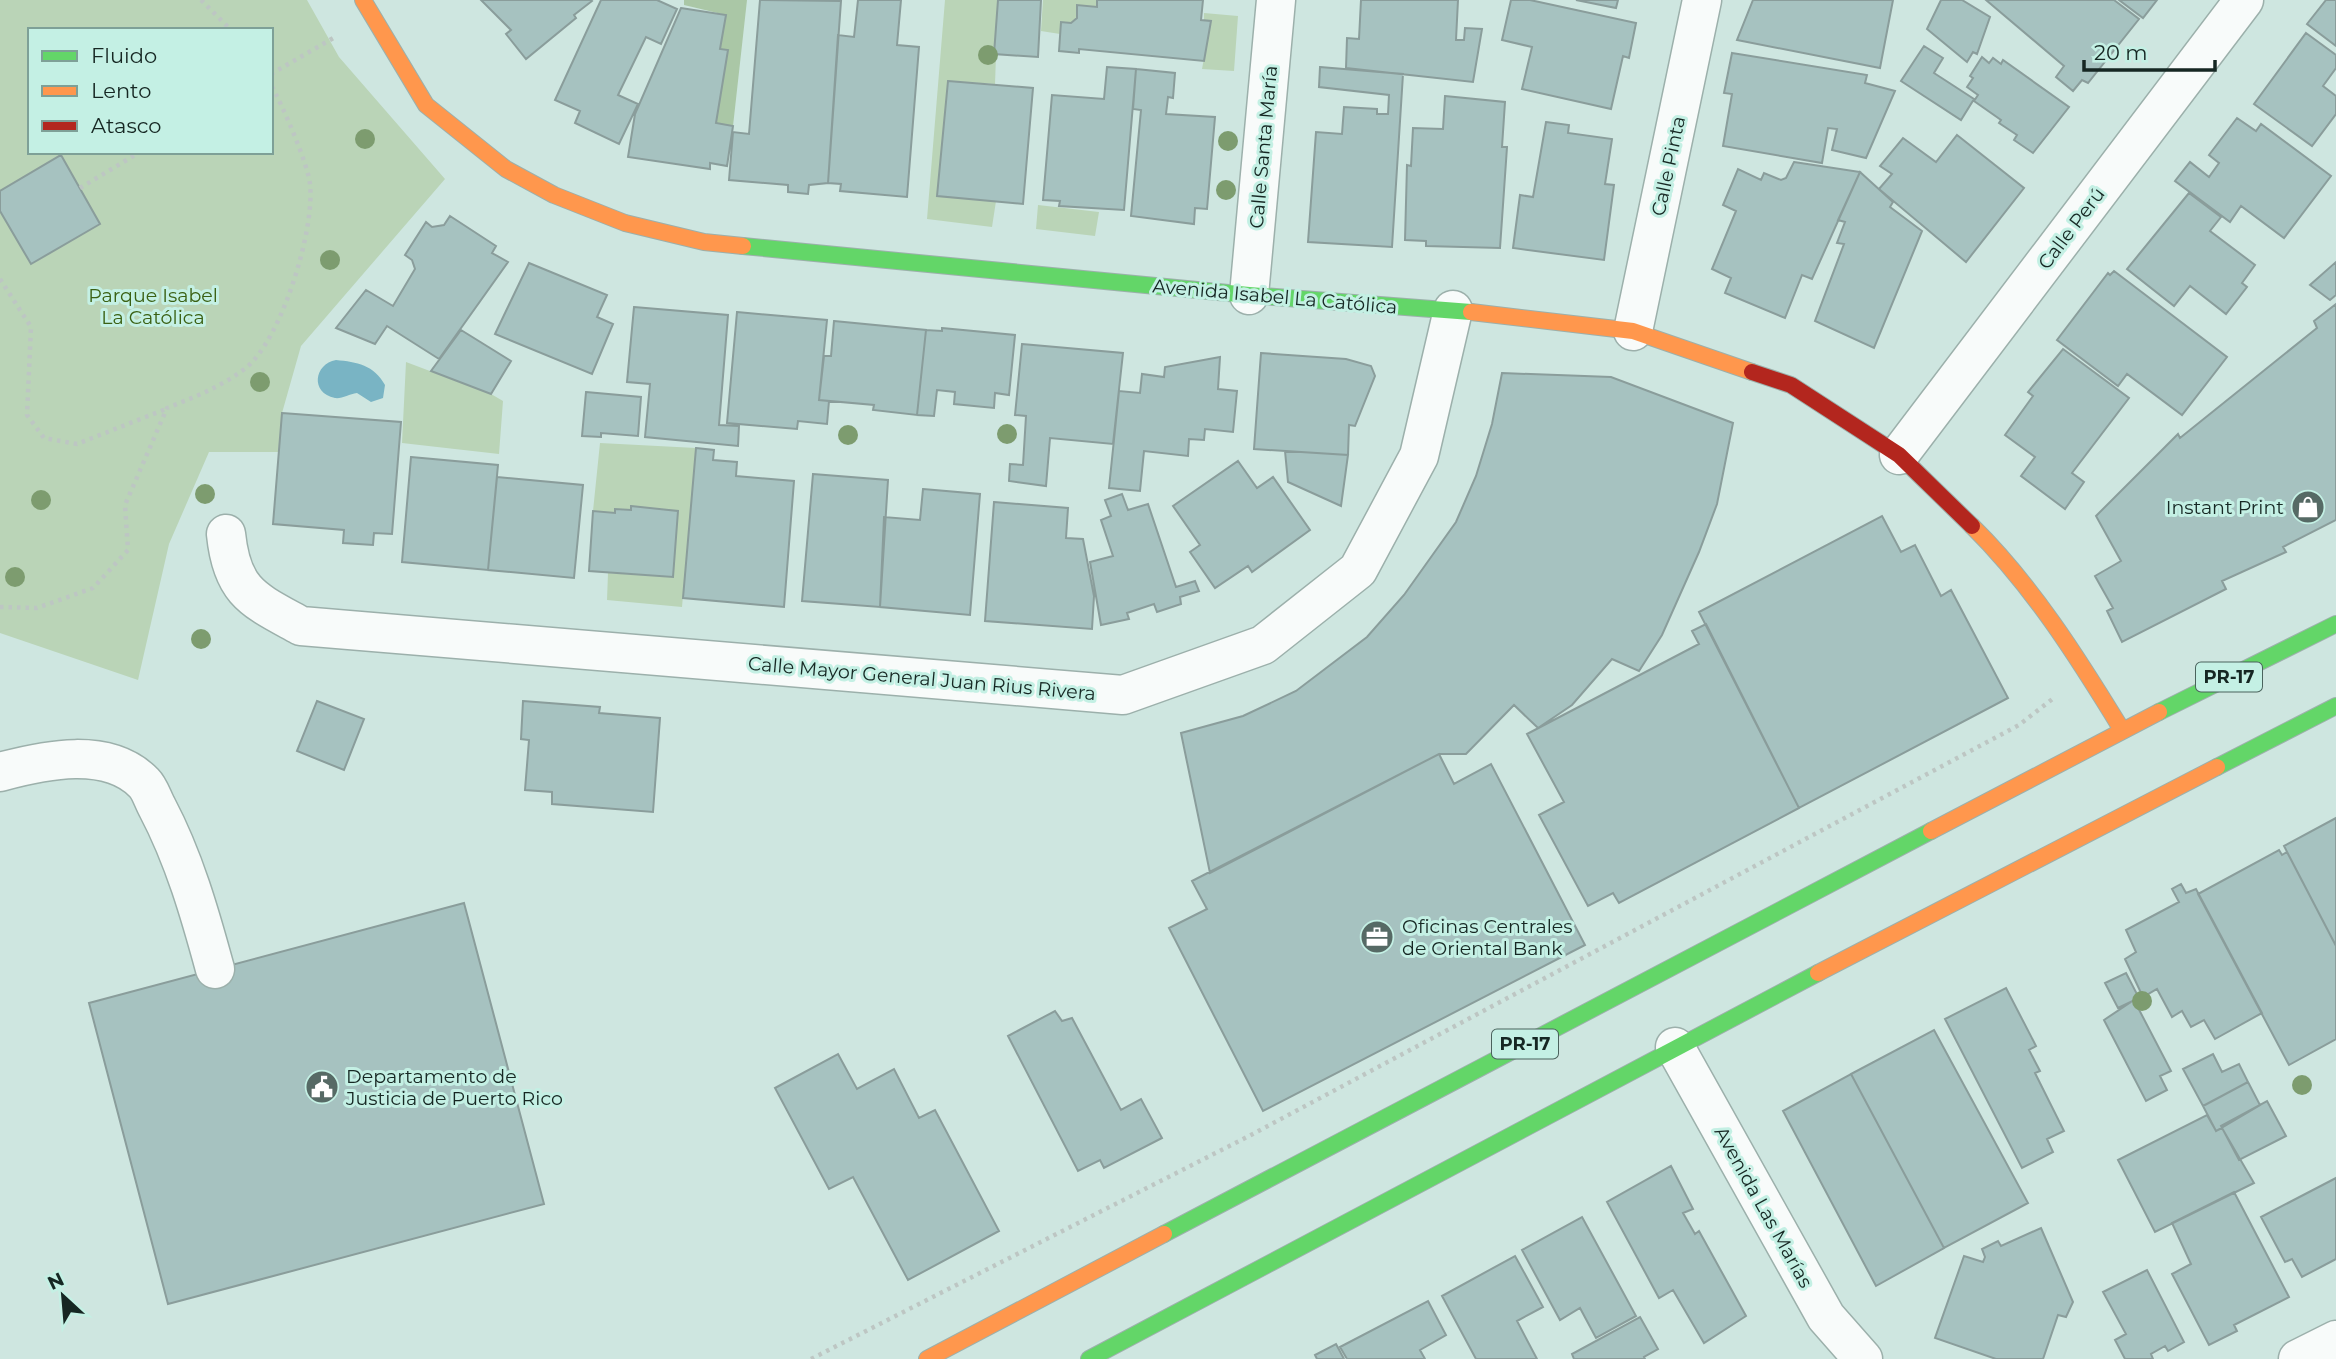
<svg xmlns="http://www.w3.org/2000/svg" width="2336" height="1359" viewBox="0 0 2336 1359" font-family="Montserrat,sans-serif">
  <rect width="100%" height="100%" fill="#cee6e0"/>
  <path fill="#bad4b7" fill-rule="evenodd" d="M0,0H307L339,57L445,179L301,346L282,413L279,452H209L169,544L138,680L0,633ZM30,30H271V152H30Z
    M945,0H998L995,84L948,81L937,195L996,201L992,227L927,219Z
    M1043,0H1097V7L1078,6L1077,18L1071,23L1061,22L1060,34L1041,31Z
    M1204,13L1238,16L1234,71L1202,69L1211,21L1204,20Z
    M1038,205L1099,212L1095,236L1036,229Z
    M406,362L491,394L503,401L499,454L402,443Z
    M600,443L696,448L682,607L607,600L608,573L673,577L678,511L631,506V510L616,509L615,513L593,511Z"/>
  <path fill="#aac7a6" d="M684,0H747L733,126L716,123L728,51L720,49L726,15L684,5Z"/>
  <path fill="#79b4c4" d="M336,360C357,362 374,365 385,385L383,398L371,402L357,393C349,394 342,399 335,398C310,393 314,364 336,360Z"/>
  <path fill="#a6c2c0" stroke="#8a9d9b" stroke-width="2" d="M481,0H591L592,1L574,15L576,18L526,59L506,34L511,30Z
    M601,0H657L677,9L661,44L646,37L618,95L638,104L619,144L575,123L580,111L555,100Z
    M760,0L841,1L828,183L809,185L808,194L788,192V185L729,180L733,132L749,134Z
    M858,0H901L897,45L919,47L907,197L840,191L841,184L828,183L838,35L854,37Z
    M998,0H1041L1038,57L994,54Z
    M1097,0H1203L1201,20L1211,21L1204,61L1079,49V53L1059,51L1061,22L1071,23L1077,18V5L1097,7Z
    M1361,0H1458L1456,40H1464L1465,28L1482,29L1473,82L1346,68L1347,38L1359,39Z
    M1511,0H1530L1636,23L1629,58L1623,56L1611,109L1522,89L1532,47L1502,40Z
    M1576,0H1618L1616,8Z
    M1753,0H1893L1880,68L1737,40Z
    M1941,0H1962L1990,17L1977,54L1973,52L1967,62L1927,29Z
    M1986,0H2114L2139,19L2088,83L2082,80L2073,91L2056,77L2064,66Z
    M2119,0H2157L2143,18Z
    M2326,0H2336V46L2307,24Z
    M681,8L726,15L720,49L728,50L716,123L733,126L727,166L710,163V169L628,157L635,114Z
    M2306,33L2336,55V68L2323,86L2336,96V114L2312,146L2254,104Z
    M1924,46L1943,58L1934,73L1974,99L1961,120L1901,81Z
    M1732,53L1867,75L1865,83L1895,91L1866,158L1832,150L1837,129L1828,128L1822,163L1723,146L1732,94L1724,93Z
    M1982,57L1989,63L1993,58L2001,64L2003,60L2069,107L2033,153L2014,140L2017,135L1999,123L2001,120L1974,101L1978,95L1967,87L1973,78L1970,76Z
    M1107,67L1136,69L1124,210L1059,206L1060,201L1043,200L1052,95L1104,99Z
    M1320,67L1403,74L1392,247L1308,242L1316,132L1342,134L1344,107L1377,109V114H1388L1389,95L1319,87Z
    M1136,69L1175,73L1173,98L1168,97L1166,114L1215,117L1207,209L1195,208L1194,224L1131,216L1141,110L1133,109Z
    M948,81L1033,88L1023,204L937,196Z
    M1445,96L1505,102L1502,147H1507L1500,248L1426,246V241L1405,240L1407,165L1411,166L1413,128L1443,129Z
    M2237,118L2256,131L2261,124L2331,176L2284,238L2241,206L2230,222L2175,181L2190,162L2209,177L2219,163L2209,155Z
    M1546,122L1569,125L1568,133L1612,139L1605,184L1614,185L1604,260L1513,248L1520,195L1533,197Z
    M1957,135L2024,188L1966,262L1879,189L1892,174L1880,166L1903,138L1936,162Z
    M61,155L100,224L31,264L0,211V191Z
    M1794,162L1860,172L1812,279L1802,275L1785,318L1725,293L1731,278L1712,269L1736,211L1723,205L1738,169L1761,180L1764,173L1781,180L1786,178Z
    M1860,172L1893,202L1890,207L1922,231L1874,348L1815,321L1844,244L1837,243L1845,222L1838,220Z
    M2189,193L2221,217L2210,231L2255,265L2242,283L2247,287L2226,314L2190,286L2174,306L2127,269Z
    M450,216L496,246L492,253L508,262L439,359L387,326L375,344L336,328L366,290L393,306L415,269L412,260L405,255L426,222L432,227L444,225Z
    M2336,262V295L2330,300L2310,285Z
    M529,263L607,295L597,317L613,324L592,374L495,334Z
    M2114,271L2227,357L2182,415L2127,374L2118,386L2057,340L2108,273L2110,275Z
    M2336,304V520L2283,547L2286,552L2222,581L2226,589L2122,642L2107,611L2113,608L2095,576L2121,561L2096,516L2178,434L2180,438L2317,328L2314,321Z
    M634,307L728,315L719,425L739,426L738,446L645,437L650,384L627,382Z
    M737,312L827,320L819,400L829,401L827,424L798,421L797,429L727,423Z
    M834,321L926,330L917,415L873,410L874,405L819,400L824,356H831Z
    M942,328L1015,335L1009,395L995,393L994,408L954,404L955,392L937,390L934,416L917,415L926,330L942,331Z
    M461,330L511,361L491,394L431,371Z
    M1022,344L1123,353L1113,444L1050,438L1046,486L1009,481L1010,464L1023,465L1026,416L1015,415Z
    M2063,349L2129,398L2072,473L2084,482L2065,509L2021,476L2035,457L2005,435L2033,396L2028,392Z
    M1261,353L1346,359L1371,366L1375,376L1355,426L1349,425L1348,455L1254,449Z
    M1220,357L1218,389L1237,391L1233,432L1205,429L1204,440L1189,439L1188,456L1144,451L1140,491L1109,488L1119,391L1140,393L1142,374L1164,377L1165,367Z
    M1502,373L1611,377L1733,423L1717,504L1699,552L1662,635L1639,671L1612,659L1572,705L1538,728L1514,705L1466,754H1439L1210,873L1181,733L1243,716L1296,691L1367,637L1404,595L1456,522L1476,476L1492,424Z
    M586,392L641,397L638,436L601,433V437L582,436Z
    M282,413L401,422L392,534L374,533L373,545L343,543L344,530L273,524Z
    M696,448L714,450L713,460L737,462L736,476L794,481L784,607L683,598Z
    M1285,451L1348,455L1341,506L1288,482Z
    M411,457L498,465L488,570L402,562Z
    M1238,461L1257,488L1273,477L1310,530L1252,572L1248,566L1215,588L1190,552L1200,545L1173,506Z
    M813,474L888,480L880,607L802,601Z
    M497,477L583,485L574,578L488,570Z
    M923,489L980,494L970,615L880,607L884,517L920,520Z
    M1122,494L1128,510L1148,504L1176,587L1195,581L1199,591L1180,597L1181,604L1157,612L1154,604L1127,613L1129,619L1101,625L1090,562L1113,556L1101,520L1111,516L1105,500Z
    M994,502L1068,508L1066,538L1083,539L1094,596L1092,629L985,621Z
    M631,506L678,511L673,577L589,571L593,511L615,513V509L631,510Z
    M1882,516L1901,552L1915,545L1941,596L1951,590L2008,698L1799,808L1699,612Z
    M1706,624L1799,808L1619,903L1613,893L1588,906L1539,815L1564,802L1527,734L1699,644L1692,631Z
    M317,701L364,719L344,770L297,751Z
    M523,701L600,707L599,713L660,718L653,812L552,804V792L525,790L529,740L521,739Z
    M1439,754L1454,784L1491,764L1585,945L1263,1111L1169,928L1207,909L1192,881Z
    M2336,818V946L2284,846Z
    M2279,850L2282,855L2287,852L2336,946V1039L2289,1065L2198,894Z
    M2181,884L2186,893L2196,889L2262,1013L2215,1039L2204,1020L2191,1027L2182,1011L2172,1017L2157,989L2143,997L2125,959L2136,952L2126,930L2179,902L2172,889Z
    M464,903L544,1204L168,1304L89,1003Z
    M2126,973L2139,998L2118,1008L2105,983Z
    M2006,988L2036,1046L2029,1050L2040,1071L2035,1073L2064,1131L2047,1139L2053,1152L2022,1168L1945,1019Z
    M2134,1000L2171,1071L2160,1076L2167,1090L2146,1101L2104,1020Z
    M1055,1011L1062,1021L1072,1018L1121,1110L1141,1099L1162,1138L1104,1168L1100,1160L1078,1171L1008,1036Z
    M1934,1030L2028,1203L1944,1248L1851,1074Z
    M838,1054L857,1089L894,1069L919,1118L935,1110L999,1231L908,1280L853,1177L829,1189L775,1088Z
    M2213,1054L2222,1072L2239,1064L2248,1082L2203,1106L2183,1069Z
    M1851,1074L1944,1248L1876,1286L1783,1111Z
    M2248,1082L2260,1105L2216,1131L2203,1106Z
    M2267,1101L2286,1136L2239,1160L2221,1126Z
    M2207,1115L2216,1131L2222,1128L2254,1183L2155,1232L2118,1160Z
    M1671,1166L1693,1209L1683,1213L1695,1234L1699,1231L1746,1316L1704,1343L1673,1290L1659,1298L1607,1202Z
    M2336,1178V1259L2302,1277L2292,1259L2285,1262L2261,1217Z
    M2234,1192L2289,1297L2234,1325L2237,1331L2209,1345L2172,1274L2191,1264L2172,1223Z
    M1582,1217L1636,1316L1596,1338L1580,1308L1560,1320L1522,1250Z
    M2041,1228L2073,1302L2066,1317L2058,1315L2043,1359H1996L1935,1338L1964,1256L1983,1262L1985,1257L1982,1249L1998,1241L2001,1246Z
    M1515,1256L1543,1307L1517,1321L1537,1359H1476L1442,1296Z
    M2147,1270L2184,1342L2168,1351L2165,1346L2151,1354L2153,1359H2125L2115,1340L2126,1334L2103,1292Z
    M1428,1301L1446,1335L1420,1350L1425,1359H1347L1340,1347Z
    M1640,1317L1658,1349L1644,1357L1645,1359H1574L1572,1354Z
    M1336,1344L1344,1359H1317L1315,1355Z"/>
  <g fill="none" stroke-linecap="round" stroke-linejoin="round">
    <defs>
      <path id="street" d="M1249,295L1276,0
        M1633,331L1702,0
        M1899,455L2244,0
        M226,534C232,593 254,600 301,626L1123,695L1263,645L1358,570L1419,456L1453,310
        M0,772C44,760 108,746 144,783C150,789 153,800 157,807C184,858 200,914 215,969
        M1675,1047L1826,1317L1863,1359
        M2298,1359L2336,1340"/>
      <path id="fast" d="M743,246L1249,295L1471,312
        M2159,712L2336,624
        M2217,767L2336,706
        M1164,1234L1931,831
        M1089,1359L1818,973"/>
      <path id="slow" d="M363,0L426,105L506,169L554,195L625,223L704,242L743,246
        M1471,312L1633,331L1752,372
        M1972,526C2032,585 2078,658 2122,730
        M1931,831L2159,712
        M1818,973L2217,767
        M927,1359L1164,1234"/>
      <path id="jam" d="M1752,372L1791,385L1899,455L1972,526"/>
    </defs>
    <use href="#street" stroke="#9cb0ab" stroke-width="41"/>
    <use href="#fast" stroke="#9cb0ab" stroke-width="18"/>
    <use href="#slow" stroke="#9cb0ab" stroke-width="18"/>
    <use href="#jam" stroke="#9cb0ab" stroke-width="18"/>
    <path stroke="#bdc6c3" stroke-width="4.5" stroke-dasharray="3.5 5" stroke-linecap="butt" d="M201,0L231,30
      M271,74L335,37
      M80,188L140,152
      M0,279L31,327L27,415L44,438L77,444L166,409
      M0,607L37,608L93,588L128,550L125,505L167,408C195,397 223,386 247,367C282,337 315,230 310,184C308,164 282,104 271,85
      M811,1359L1249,1136L2019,725L2055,697"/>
    <use href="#street" stroke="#f8fbfa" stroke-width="38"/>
    <use href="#fast" stroke="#63d668" stroke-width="16"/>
    <use href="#slow" stroke="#ff974d" stroke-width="16"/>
    <use href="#jam" stroke="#b3261e" stroke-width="16"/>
  </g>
  <g fill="#7d9c6f">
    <circle cx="988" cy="55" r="10"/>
    <circle cx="365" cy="139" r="10"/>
    <circle cx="1228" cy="141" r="10"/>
    <circle cx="1226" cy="190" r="10"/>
    <circle cx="330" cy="260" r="10"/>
    <circle cx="260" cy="382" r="10"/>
    <circle cx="1007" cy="434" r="10"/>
    <circle cx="848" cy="435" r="10"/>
    <circle cx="205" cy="494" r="10"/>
    <circle cx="41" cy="500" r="10"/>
    <circle cx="15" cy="577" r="10"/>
    <circle cx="201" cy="639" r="10"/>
    <circle cx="2142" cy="1001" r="10"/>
    <circle cx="2302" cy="1085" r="10"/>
  </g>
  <defs>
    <symbol id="shop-disc" viewBox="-11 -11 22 22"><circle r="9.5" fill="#566a65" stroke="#c4f0e4"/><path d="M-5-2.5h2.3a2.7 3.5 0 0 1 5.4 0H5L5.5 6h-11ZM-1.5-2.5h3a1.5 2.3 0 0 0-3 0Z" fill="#fff"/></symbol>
    <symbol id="office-disc" viewBox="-11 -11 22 22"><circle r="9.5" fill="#566a65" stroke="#c4f0e4"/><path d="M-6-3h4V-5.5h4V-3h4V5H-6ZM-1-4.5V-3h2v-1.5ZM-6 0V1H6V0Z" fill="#fff"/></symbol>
    <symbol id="civic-disc" viewBox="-11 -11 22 22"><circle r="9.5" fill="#566a65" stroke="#c4f0e4"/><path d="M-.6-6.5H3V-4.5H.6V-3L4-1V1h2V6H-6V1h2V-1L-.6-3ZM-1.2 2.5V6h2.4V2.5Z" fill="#fff"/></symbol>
  </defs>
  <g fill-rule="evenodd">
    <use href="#shop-disc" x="2289" y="488" width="38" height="38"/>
    <use href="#office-disc" x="1358" y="918" width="38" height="38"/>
    <use href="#civic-disc" x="303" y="1068" width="38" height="38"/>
  </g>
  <g text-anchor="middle" stroke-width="6" stroke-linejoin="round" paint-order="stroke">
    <g fill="#c4f0e4" stroke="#4a635d" stroke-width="2">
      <rect x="2196" y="662.5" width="66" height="29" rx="5"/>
      <rect x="1492" y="1029.5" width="66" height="29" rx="5"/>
    </g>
    <g font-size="18" font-weight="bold" fill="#162723">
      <text x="2229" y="683">PR-17</text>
      <text x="1525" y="1050">PR-17</text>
    </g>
    <g font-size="19" fill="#162723" stroke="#c4f0e4">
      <text transform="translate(1263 147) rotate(-85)" y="7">Calle Santa María</text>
      <text transform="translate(1668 166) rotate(-78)" y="7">Calle Pinta</text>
      <text transform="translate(2071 228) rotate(-53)" y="7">Calle Perú</text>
      <text transform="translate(1275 296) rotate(5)" y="7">Avenida Isabel La Católica</text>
      <text transform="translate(922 678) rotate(5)" y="7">Calle Mayor General Juan Rius Rivera</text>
      <text transform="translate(1764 1207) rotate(61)" y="7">Avenida Las Marías</text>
    </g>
    <g font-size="19" fill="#3a6013" stroke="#c4f0e4">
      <text x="153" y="302">Parque Isabel<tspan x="153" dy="22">La Católica</tspan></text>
    </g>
    <g font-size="19" fill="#162723" stroke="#c4f0e4" text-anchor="start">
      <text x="2284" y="514" text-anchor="end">Instant Print</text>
      <text x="1402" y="933">Oficinas Centrales<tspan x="1402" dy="22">de Oriental Bank</tspan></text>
      <text x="346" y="1083">Departamento de<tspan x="346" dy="22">Justicia de Puerto Rico</tspan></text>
    </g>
  </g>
  <rect x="28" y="28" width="245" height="126" fill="#c4f0e4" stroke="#7ea097" stroke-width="2"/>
  <rect x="42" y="51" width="35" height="10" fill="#63d668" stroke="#7ea097" stroke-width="2"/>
  <text x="91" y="63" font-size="21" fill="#162723">Fluido</text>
  <rect x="42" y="86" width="35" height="10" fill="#ff974d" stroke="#7ea097" stroke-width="2"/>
  <text x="91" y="98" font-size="21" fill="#162723">Lento</text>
  <rect x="42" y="121" width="35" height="10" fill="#b3261e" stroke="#7ea097" stroke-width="2"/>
  <text x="91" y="133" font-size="21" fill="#162723">Atasco</text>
  <g transform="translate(63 1296) rotate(334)" stroke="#c4f0e4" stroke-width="5" paint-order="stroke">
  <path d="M0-5L12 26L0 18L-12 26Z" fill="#162723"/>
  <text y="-10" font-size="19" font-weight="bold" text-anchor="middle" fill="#162723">N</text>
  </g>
  <path d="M2084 60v10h131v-10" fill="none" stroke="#162723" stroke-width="3.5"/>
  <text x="2094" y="60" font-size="21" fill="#162723" stroke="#c4f0e4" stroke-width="5" paint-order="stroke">20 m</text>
</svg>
